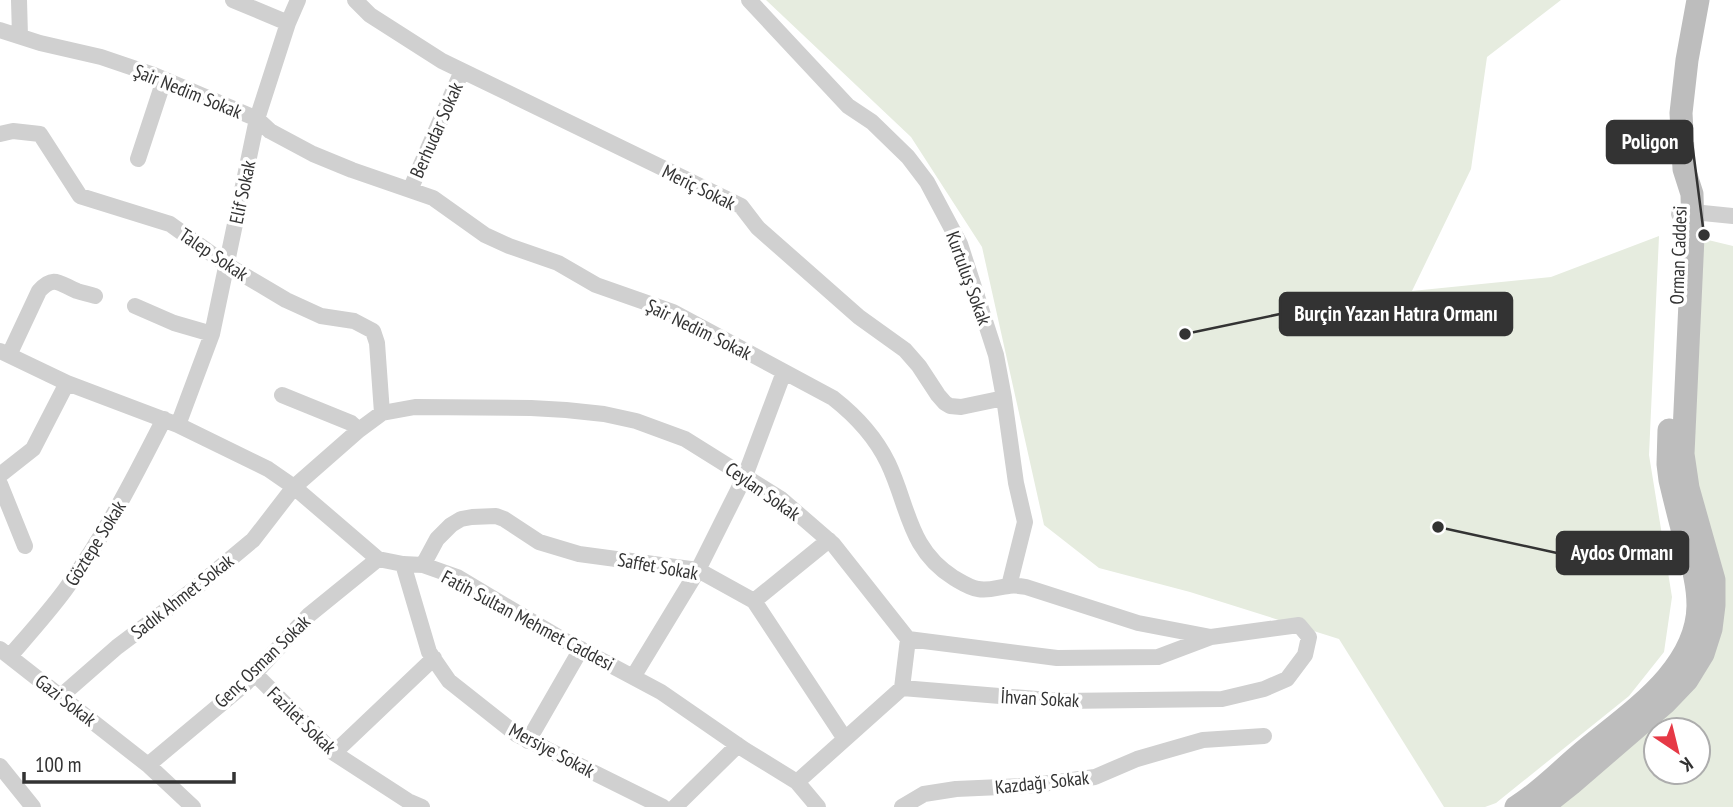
<svg xmlns="http://www.w3.org/2000/svg" width="1733" height="807" viewBox="0 0 1733 807" font-family="'PT Sans Narrow',sans-serif">
  <rect width="100%" height="100%" fill="#fff"/>
  <path fill="#e6ecdf" fill-rule="evenodd" d="M766,0H1561L1487,57L1471,169L1412,291L1551,277L1659,236L1649,455L1672,597L1664,652L1629,696L1496,803L1485,807H1444L1339,639L1190,592L1099,568L1044,525L982,247L911,137Z
    M1704,239L1733,246V807H1540L1693,670L1683,472ZM1656,730H1698V772H1656Z"/>
  <g fill="none" stroke-linecap="round" stroke-linejoin="round">
    <path stroke="#d0d0d0" stroke-width="16" d="M19,0L20,36
      M233,0L288,23
      M355,0L370,15L442,61L741,206L758,228L859,317L905,350L919,366L938,395L945,403L950,406L961,407L1004,398
      M749,0L848,106L872,122L908,157L927,182L960,244L996,355L1004,398L1016,483L1025,522L1009,586
      M0,30L40,43L101,57L154,75L257,119L270,131L313,154L352,170L433,198L485,235L509,246L558,263L596,285L673,312L833,398C856,416 875,436 888,463C909,507 908,549 954,578C961,582 970,588 978,589C990,591 998,587 1009,586C1014,585 1021,586 1026,587L1138,623L1211,637L1299,625L1309,637L1305,655L1287,679L1264,689L1222,699L1062,701L902,688L797,782
      M0,134L13,131L40,134L80,196L170,224L227,265L286,300L321,316L354,321L373,331L377,343L382,413
      M138,159L164,80
      M410,190L462,71
      M1679,214L1693,212L1733,216
      M135,306L174,323L212,334
      M0,351L67,383L178,425L268,469L294,487L378,559L403,564L423,565L457,577L558,637L661,692L745,750L797,782L818,807
      M9,355L39,291C54,274 60,284 77,291C83,293 89,294 95,296
      M282,395L351,423L359,430
      M178,425L212,334L257,119L288,23L298,0
      M0,475L33,449L67,383
      M0,484L25,546
      M403,564L429,652L449,681L516,734L663,807
      M423,565L437,539L451,525L461,519L472,517L496,516L504,519L539,542L579,554L698,570L754,601L845,739
      M754,601L829,540
      M0,649L148,765L193,807
      M10,656C29,634 48,613 65,590C104,537 134,478 164,419
      M255,674L334,753L408,801L422,807
      M633,677L698,570L745,476L784,372
      M902,688L908,639
      M61,696L117,647L193,590L253,540L294,487L359,430L382,413L415,407L531,408L566,410L604,414L636,421L685,439L781,499L833,544L908,639L1057,658L1158,657L1211,637
      M528,741L581,649
      M334,753L434,658
      M148,765L245,684L309,615L378,559
      M0,766L33,807
      M675,807L738,745
      M902,807L924,794L956,789L1026,786L1095,777L1137,759L1203,740L1264,736"/>
    <path stroke="#bdbdbd" stroke-width="23" d="M1516,807C1539,793 1557,774 1578,756C1623,717 1697,673 1698,606C1698,583 1692,564 1686,543C1680,522 1675,501 1670,480L1668,464L1669,430
      M1542,807L1571,784L1665,703L1687,680L1703,654L1711,629L1714,605V580L1688,488L1683,454L1693,237L1692,194L1684,169L1681,113L1687,60L1698,0"/>
  </g>
  <g text-anchor="middle" stroke-width="7" stroke-linejoin="round" paint-order="stroke">
    <g font-size="19" fill="#333" stroke="#fff">
      <text transform="translate(188 91) rotate(22)" y="7">Şair Nedim Sokak</text>
      <text transform="translate(436 130) rotate(-66)" y="7">Berhudar Sokak</text>
      <text transform="translate(699 187) rotate(26)" y="7">Meriç Sokak</text>
      <text transform="translate(242 192) rotate(-78)" y="7">Elif Sokak</text>
      <text transform="translate(214 254) rotate(34)" y="7">Talep Sokak</text>
      <text transform="translate(1678 255) rotate(-88)" y="7">Orman Caddesi</text>
      <text transform="translate(969 278) rotate(70)" y="7">Kurtuluş Sokak</text>
      <text transform="translate(699 329) rotate(26)" y="7">Şair Nedim Sokak</text>
      <text transform="translate(763 491) rotate(35)" y="7">Ceylan Sokak</text>
      <text transform="translate(95 543) rotate(-58)" y="7">Göztepe Sokak</text>
      <text transform="translate(658 566) rotate(10)" y="7">Saffet Sokak</text>
      <text transform="translate(182 596) rotate(-38)" y="7">Sadık Ahmet Sokak</text>
      <text transform="translate(528 620) rotate(28)" y="7">Fatih Sultan Mehmet Caddesi</text>
      <text transform="translate(262 661) rotate(-44)" y="7">Genç Osman Sokak</text>
      <text transform="translate(1040 698) rotate(3)" y="7">İhvan Sokak</text>
      <text transform="translate(66 700) rotate(38)" y="7">Gazi Sokak</text>
      <text transform="translate(302 720) rotate(44)" y="7">Fazilet Sokak</text>
      <text transform="translate(552 750) rotate(28)" y="7">Mersiye Sokak</text>
      <text transform="translate(1042 782) rotate(-6)" y="7">Kazdağı Sokak</text>
    </g>
  </g>
  <path fill="none" stroke="#333" stroke-width="2.5" d="M1704 235L1692 142M1185 334L1280 314M1438 527L1557 553"/>
  <g fill="#333" stroke="#fff" stroke-width="2.5">
    <circle cx="1704" cy="235" r="7"/>
    <circle cx="1185" cy="334" r="7"/>
    <circle cx="1438" cy="527" r="7"/>
  </g>
  <g fill="#333" stroke="#333" stroke-width="2.5">
    <rect x="1607" y="121" width="85" height="42" rx="7"/>
    <rect x="1280" y="293" width="232" height="42" rx="7"/>
    <rect x="1557" y="532" width="131" height="42" rx="7"/>
  </g>
  <g font-size="21" text-anchor="middle" font-weight="bold" fill="#fff">
    <text x="1650" y="149">Poligon</text>
    <text x="1396" y="321">Burçin Yazan Hatıra Ormanı</text>
    <text x="1622" y="560">Aydos Ormanı</text>
  </g>
  <g transform="translate(1677 751) rotate(145)"><circle r="33" fill="#ffffff" stroke="#adadad" stroke-width="2"/>
  <path d="M0-5L12 26L0 18L-12 26Z" fill="#e63946"/>
  <text y="-10" font-size="19" font-weight="bold" text-anchor="middle" fill="#333333">K</text>
  </g>
  <path d="M24 772v10h210v-10" fill="none" stroke="#333333" stroke-width="3.5"/>
  <text x="35" y="772" font-size="21" fill="#333333" stroke="#ffffff" stroke-width="5" paint-order="stroke">100 m</text>
</svg>
